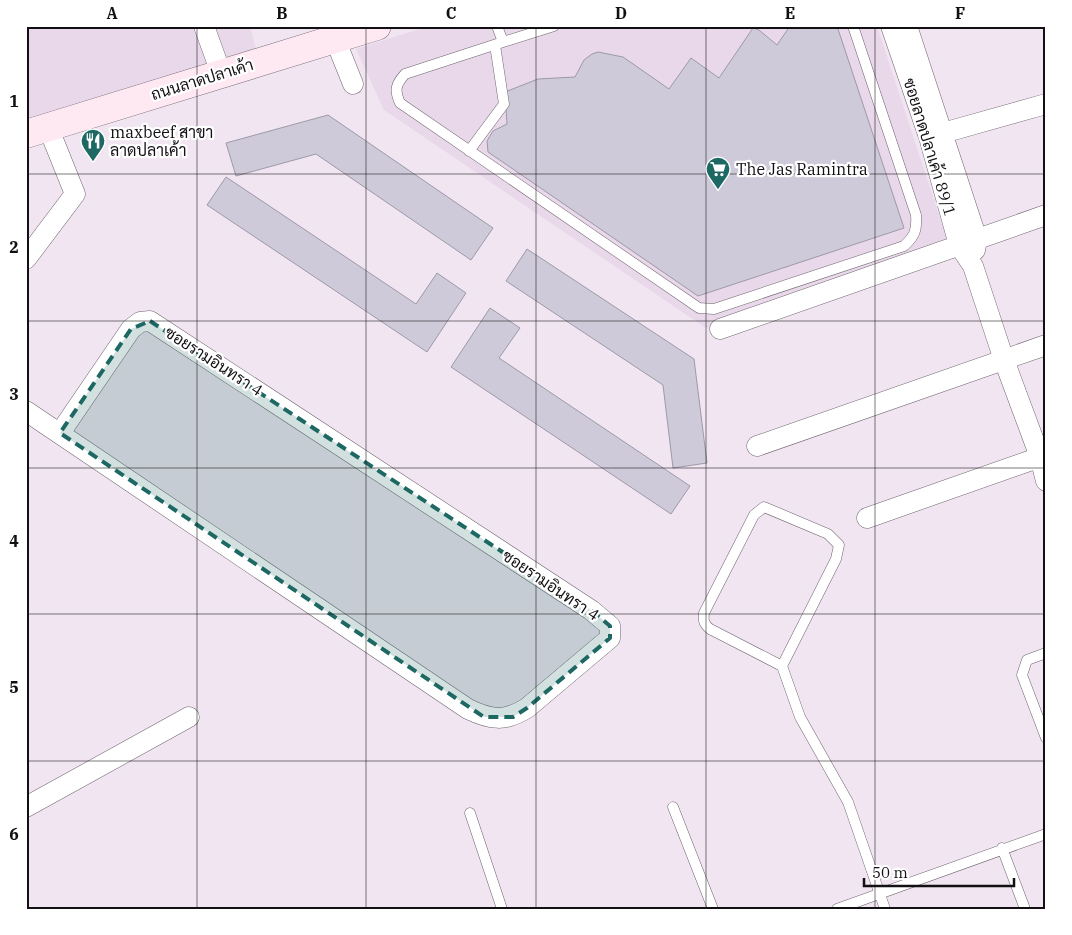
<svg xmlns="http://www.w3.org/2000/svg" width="1072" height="935" viewBox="0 0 1072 935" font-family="'IBM Plex Serif',Sarabun,serif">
  <rect width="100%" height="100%" fill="#f0e5f1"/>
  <path fill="#e8d8e9" d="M26,26H250L256,49L26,122Z
    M429,26H877L949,246L706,328L384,110L356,49Z"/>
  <path fill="#cecad9" stroke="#9d99a7" d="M790,26H837L904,228L698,296L488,152L487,141L493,131L507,124L505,92L538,79L575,77L584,60L592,54L598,52L623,57L669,89L691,58L719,78L753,28L759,30L777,45Z
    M328,115L493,228L471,260L316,154L236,176L226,143Z
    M226,177L416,304L437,273L466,293L427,352L207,205Z
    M527,249L694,359L707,463L673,468L663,385L506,281Z
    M490,308L520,328L499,358L690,486L671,514L451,367Z"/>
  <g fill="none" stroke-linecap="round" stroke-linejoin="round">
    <defs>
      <path id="service" d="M497,26L503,42L554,26
        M503,42L405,74C396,84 394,90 400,103L699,308L714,309L904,246C915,236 917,230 916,215L853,26
        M469,151L504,104L495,45
        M1046,653L1027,660L1022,675L1046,738
        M782,666L710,629C704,624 703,621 704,613L754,515L764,507L828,534L839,545L836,559L782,666L800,717L848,802L885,909
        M673,807L713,909
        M470,813L502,909
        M1002,848L1025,909
        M837,909L1046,834"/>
      <path id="minor" d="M204,26L221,73
        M891,26L929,137L959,245L973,266L1004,360L1040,457L1046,481
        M907,26L977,239L975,250
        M335,39L353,84
        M932,136L1046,104
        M26,259L75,194L48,127
        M720,329L1046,215
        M26,411L468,709C491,720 505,722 527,708L610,638V626L591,610L150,321L140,322L131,329L60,433
        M757,446L1046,345
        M867,518L1046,455
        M26,807L189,717"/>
      <path id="secondary" d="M26,134L377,26"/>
    </defs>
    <use href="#service" stroke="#6f656f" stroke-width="11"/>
    <use href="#minor" stroke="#6f656f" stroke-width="21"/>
    <use href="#secondary" stroke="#6f656f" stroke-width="29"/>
    <use href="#service" stroke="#fff" stroke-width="10"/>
    <use href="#minor" stroke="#fff" stroke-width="20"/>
    <use href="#secondary" stroke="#fee8f2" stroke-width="28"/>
  </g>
  <path fill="#1d6863" fill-opacity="0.2" stroke="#1d6863" stroke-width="4" stroke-dasharray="10 6" stroke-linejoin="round" d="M150,321L591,610L610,626V638L527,708L513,717H484L60,433L131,329Z"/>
  <path fill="none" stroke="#131014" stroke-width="1" stroke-opacity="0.55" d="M197,26V909M366,26V909M536,26V909M706,26V909M875,26V909M26,174H1046M26,321H1046M26,468H1046M26,614H1046M26,761H1046"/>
  <defs>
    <symbol id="restaurant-pin" viewBox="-11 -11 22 30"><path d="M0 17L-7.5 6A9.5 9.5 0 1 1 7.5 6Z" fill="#1d6863" stroke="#fff"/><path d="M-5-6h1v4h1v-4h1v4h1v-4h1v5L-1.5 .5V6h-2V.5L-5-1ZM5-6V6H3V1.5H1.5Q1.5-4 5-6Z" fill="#fff"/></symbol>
    <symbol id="supermarket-pin" viewBox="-11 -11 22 30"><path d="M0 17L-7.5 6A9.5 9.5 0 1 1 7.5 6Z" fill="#1d6863" stroke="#fff"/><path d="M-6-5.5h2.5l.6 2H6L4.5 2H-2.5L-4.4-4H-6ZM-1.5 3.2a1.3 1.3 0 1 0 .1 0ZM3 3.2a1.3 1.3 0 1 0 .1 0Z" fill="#fff"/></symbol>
  </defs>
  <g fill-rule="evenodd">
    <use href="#restaurant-pin" x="79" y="127" width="28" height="38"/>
    <use href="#supermarket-pin" x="704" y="155" width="28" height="38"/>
  </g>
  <g text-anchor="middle" stroke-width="4.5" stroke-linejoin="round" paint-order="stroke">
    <g font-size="16" fill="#131014" stroke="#fff">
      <text transform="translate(202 79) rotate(-17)" y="6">ถนนลาดปลาเค้า</text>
      <text transform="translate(930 147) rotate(73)" y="6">ซอยลาดปลาเค้า 89/1</text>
      <text transform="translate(214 361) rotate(33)" y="6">ซอยรามอินทรา 4</text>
      <text transform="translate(551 585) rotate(34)" y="6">ซอยรามอินทรา 4</text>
    </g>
    <g font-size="16" fill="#131014" stroke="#fff" text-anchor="start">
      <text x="110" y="138">maxbeef สาขา<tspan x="110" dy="18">ลาดปลาเค้า</tspan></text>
      <text x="736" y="175">The Jas Ramintra</text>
    </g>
  </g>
  <rect width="1072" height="935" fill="none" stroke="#ffffff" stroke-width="55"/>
  <path d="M864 878v8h150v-8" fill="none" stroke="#131014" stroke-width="2.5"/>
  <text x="872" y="878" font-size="15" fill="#131014" stroke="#ffffff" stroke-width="4" paint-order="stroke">50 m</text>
  <rect x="28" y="28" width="1016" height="880" fill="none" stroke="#131014" stroke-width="2"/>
  <g font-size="16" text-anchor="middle" font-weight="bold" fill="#131014">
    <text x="112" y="19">A</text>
    <text x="282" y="19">B</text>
    <text x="451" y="19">C</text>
    <text x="621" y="19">D</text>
    <text x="790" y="19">E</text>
    <text x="960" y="19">F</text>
    <text x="14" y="107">1</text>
    <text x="14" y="253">2</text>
    <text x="14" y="400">3</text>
    <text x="14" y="547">4</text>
    <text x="14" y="693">5</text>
    <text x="14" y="840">6</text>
  </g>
</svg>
